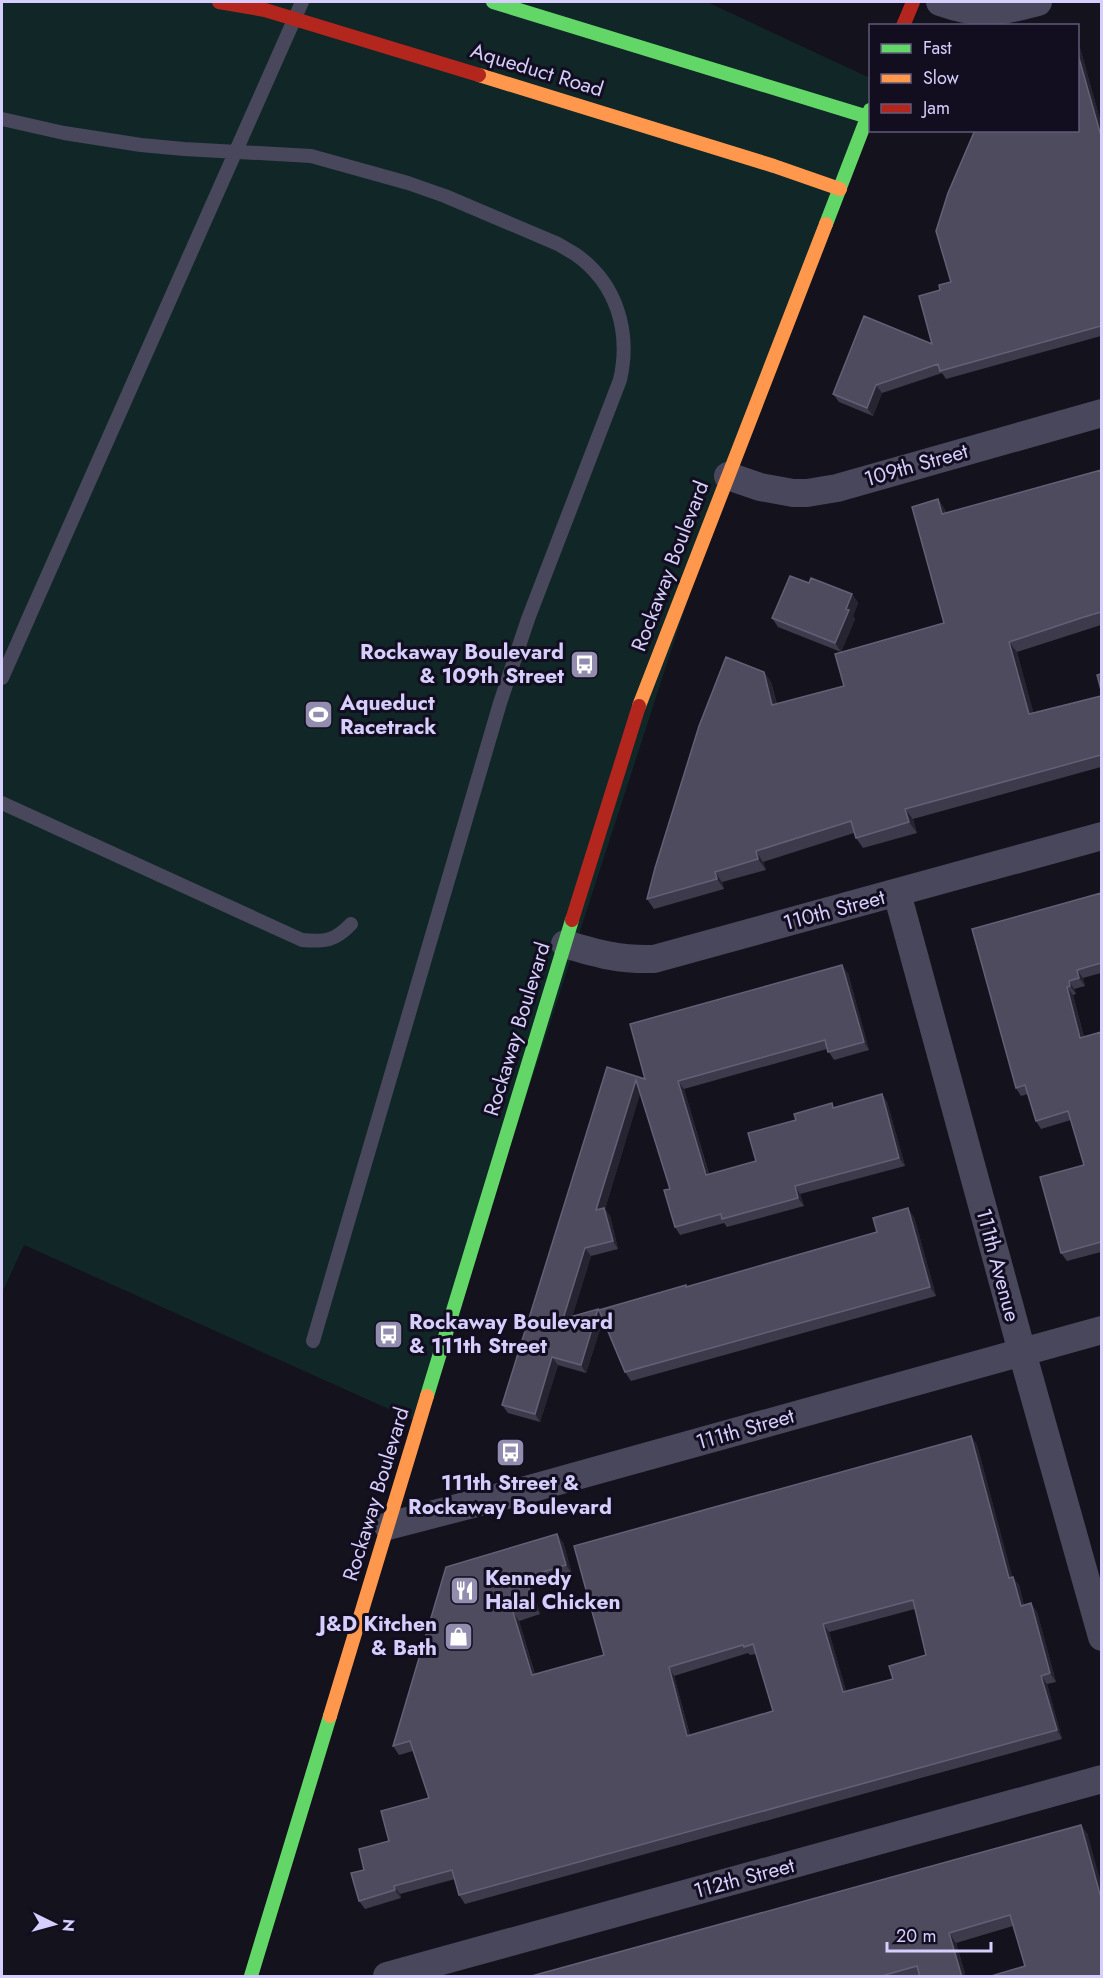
<svg xmlns="http://www.w3.org/2000/svg" width="1103" height="1978" viewBox="0 0 1103 1978" font-family="Jost,sans-serif">
  <rect width="100%" height="100%" fill="#14121c"/>
  <path fill="#112627" d="M2,2H707L870,78V110L728,476L420,1423L24,1245L2,1293Z"/>
  <g fill="none" stroke-linecap="round" stroke-linejoin="round">
    <path stroke="#49475c" stroke-width="14" d="M2,119L64,133L141,145L184,149L311,156L408,183L445,196L558,244L575,254C617,283 631,332 620,380L528,619L500,703L313,1341
      M2,678L302,2
      M2,803L302,940C325,942 335,941 351,924"/>
    <path stroke="#49475c" stroke-width="28" d="M940,2C980,16 997,13 1038,2
      M728,476L760,487L793,493H807L837,488L1102,413
      M897,893L1022,1352L1102,1637
      M565,944C598,954 620,960 654,959L1102,836
      M388,1526L515,1493L1102,1330
      M387,1976L1102,1779"/>
    <path stroke="#63d668" stroke-width="14" d="M493,2L868,117
      M826,224L870,110
      M427,1396L572,920
      M251,1976L330,1716"/>
    <path stroke="#ff974d" stroke-width="14" d="M479,75L774,166L840,189
      M639,706L826,224
      M330,1716L427,1396"/>
    <path stroke="#b3261e" stroke-width="14" d="M219,2L265,10L479,75
      M903,26L913,2
      M572,920L639,706"/>
  </g>
  <path fill="#3d3b4b" fill-rule="evenodd" d="M1080,48L1101,123V336L946,379L942,373L882,393L873,416L839,402L833,394L932,344L940,290L951,282Z
    M1101,470V625L1017,652L1033,713L1101,696V767L913,819L917,833L863,848L856,838L854,833L763,862L766,870L722,882L724,889L654,909L647,899L764,672L771,682L777,704L844,686L841,652L778,627L772,618L809,583L852,594L858,603L853,616L855,619L841,652L944,623L938,499L945,510L946,513Z
    M1101,893V973L1083,978L1085,986L1074,989L1076,994L1073,995L1084,1037L1101,1032V1252L1067,1261L1061,1253L1084,1165L1071,1120L1041,1129L1036,1121L1028,1094L1021,1096L1016,1088Z
    M848,973L869,1050L834,1060L827,1049L684,1089L709,1174L756,1161L796,1120L835,1107L882,1094L887,1102L905,1166L800,1194L804,1206L727,1227L724,1223L680,1235L675,1227L670,1189L640,1093L605,1209L610,1216L618,1249L591,1256L572,1317L599,1311L687,1287L877,1232L914,1217L936,1296L631,1381L625,1372L603,1320L586,1373L558,1365L540,1422L508,1413L502,1405L645,1079Z
    M971,1436L977,1445L1012,1577L1019,1585L1024,1605L1031,1603L1037,1612L1056,1682L1047,1684L1062,1739L465,1904L459,1895L455,1879L400,1894L401,1898L365,1909L359,1901L364,1870L429,1798L413,1751L399,1755L393,1746L446,1567L563,1542L572,1574L532,1585L540,1614L519,1621L535,1674L604,1655ZM915,1609L926,1655L893,1679L846,1691L829,1632ZM748,1653L750,1655L756,1654L773,1711L690,1735L674,1676Z
    M1081,1825L1088,1835L1025,1966L1013,1926L956,1943L966,1977H528Z"/>
  <path fill="#262430" d="M1077,44L1080,48L1101,123V136L1077,51Z
    M876,385L882,393L873,416L867,408Z
    M938,499L945,510L950,525L942,514Z
    M852,594L858,603L853,616L855,619L841,652L835,643Z
    M1009,642L1017,652L1037,725L1029,714Z
    M764,672L771,682L780,716L772,705Z
    M905,809L913,819L917,833L909,822Z
    M756,851L763,862L766,870L758,859Z
    M715,872L722,882L724,889L717,879Z
    M842,965L848,973L869,1050L864,1042Z
    M1077,970L1083,978L1085,986L1079,978Z
    M1069,981L1074,989L1076,994L1070,986Z
    M1067,987L1073,995L1086,1046L1080,1038Z
    M636,1080L642,1088L605,1209L610,1216L618,1249L613,1241L596,1210Z
    M678,1081L684,1089L711,1183L706,1175Z
    M882,1094L887,1102L905,1166L899,1158Z
    M795,1186L800,1194L804,1206L798,1198Z
    M908,1208L914,1217L936,1296L930,1287Z
    M585,1248L591,1256L569,1327L563,1319Z
    M598,1309L604,1317L586,1373L581,1365Z
    M552,1357L558,1365L540,1422L535,1414Z
    M971,1436L977,1445L1015,1586L1009,1578Z
    M557,1534L563,1542L572,1574L566,1565Z
    M526,1577L532,1585L540,1614L534,1606Z
    M1013,1577L1019,1585L1026,1614L1021,1606Z
    M1031,1603L1037,1612L1056,1682L1050,1673Z
    M513,1612L519,1621L537,1683L532,1675Z
    M823,1624L829,1632L849,1701L843,1692Z
    M669,1667L674,1676L692,1744L687,1736Z
    M1041,1676L1047,1684L1062,1739L1057,1730Z
    M1081,1825L1088,1835L1101,1883V1898Z
    M394,1886L400,1894L401,1898L395,1890Z
    M949,1933L956,1943L966,1977H962Z"/>
  <path fill="#4e4b5e" stroke="#636077" stroke-width="1.5" fill-rule="evenodd" d="M1077,51L1101,136V326L940,371L938,364L876,385L867,408L833,394L864,316L932,344L919,296L940,290L939,285L951,282L936,231L948,193L975,130H1077Z
    M1101,470V612L1081,618L1009,642L1029,714L1101,696V755L905,809L909,822L856,838L851,821L756,851L758,859L715,872L717,879L647,899L655,868L699,726L726,657L764,672L772,705L844,686L835,654L944,623L912,507L938,499L942,514Z
    M790,576L809,583L811,578L852,594L846,609L849,610L835,643L772,618Z
    M1101,674V690L1097,675Z
    M1101,893V963L1077,970L1079,978L1069,981L1070,986L1067,987L1080,1038L1101,1032V1242L1061,1253L1040,1177L1084,1165L1068,1111L1036,1121L1025,1085L1016,1088L972,929Z
    M842,965L864,1042L828,1052L825,1040L678,1081L706,1175L756,1161L748,1133L796,1120L794,1114L832,1103L833,1108L882,1094L899,1158L795,1186L798,1198L722,1219L721,1214L675,1227L664,1190L670,1189L636,1080L596,1210L604,1208L613,1241L585,1248L563,1319L598,1309L581,1365L552,1357L535,1414L502,1405L607,1067L645,1079L630,1024Z
    M908,1208L930,1287L625,1372L599,1310L686,1285V1287L877,1232L873,1218Z
    M971,1436L1009,1578L1013,1577L1021,1606L1031,1603L1050,1673L1041,1676L1057,1730L459,1895L452,1870L394,1886L395,1890L359,1901L351,1873L364,1870L359,1849L389,1841L381,1811L429,1798L410,1741L393,1746L446,1567L557,1534L566,1565L526,1577L534,1606L513,1612L532,1675L604,1655L574,1546ZM913,1600L926,1655L889,1666L893,1679L843,1692L823,1624ZM753,1644L773,1711L687,1736L669,1667L743,1645L744,1647Z
    M1081,1825L1101,1898V1977H988L1025,1966L1010,1915L949,1933L962,1977H920L917,1966L878,1977H528Z"/>
  <defs>
    <symbol id="bus-square" viewBox="-11 -11 22 22"><rect x="-9" y="-9" width="18" height="18" rx="4" fill="#928dae" stroke="#120e20"/><path d="M-5-6H5V4H4V6H2V4H-2V6H-4V4H-5ZM-3.5-4V0h7V-4ZM-3.5 1.2v1.5H-2V1.2ZM2 1.2v1.5H3.5V1.2Z" fill="#fff"/></symbol>
    <symbol id="stadium-square" viewBox="-11 -11 22 22"><rect x="-9" y="-9" width="18" height="18" rx="4" fill="#928dae" stroke="#120e20"/><path d="M0-5a6.5 5 0 1 0 0 10a6.5 5 0 1 0 0-10ZM-3.5-1.8h7v3.6h-7Z" fill="#fff"/></symbol>
    <symbol id="restaurant-square" viewBox="-11 -11 22 22"><rect x="-9" y="-9" width="18" height="18" rx="4" fill="#928dae" stroke="#120e20"/><path d="M-5-6h1v4h1v-4h1v4h1v-4h1v5L-1.5 .5V6h-2V.5L-5-1ZM5-6V6H3V1.5H1.5Q1.5-4 5-6Z" fill="#fff"/></symbol>
    <symbol id="shop-square" viewBox="-11 -11 22 22"><rect x="-9" y="-9" width="18" height="18" rx="4" fill="#928dae" stroke="#120e20"/><path d="M-5-2.5h2.3a2.7 3.5 0 0 1 5.4 0H5L5.5 6h-11ZM-1.5-2.5h3a1.5 2.3 0 0 0-3 0Z" fill="#fff"/></symbol>
  </defs>
  <g fill-rule="evenodd">
    <use href="#bus-square" x="568" y="648" width="33" height="33"/>
    <use href="#stadium-square" x="302" y="698" width="33" height="33"/>
    <use href="#bus-square" x="372" y="1318" width="33" height="33"/>
    <use href="#bus-square" x="494" y="1436" width="33" height="33"/>
    <use href="#restaurant-square" x="448" y="1574" width="33" height="33"/>
    <use href="#shop-square" x="442" y="1620" width="33" height="33"/>
  </g>
  <g text-anchor="middle" stroke-width="6" stroke-linejoin="round" paint-order="stroke">
    <g font-size="21" fill="#d6cffd" stroke="#120e20">
      <text transform="translate(537 70) rotate(17)" y="7">Aqueduct Road</text>
      <text transform="translate(916 465) rotate(-16)" y="7">109th Street</text>
      <text transform="translate(670 566) rotate(-69)" y="7">Rockaway Boulevard</text>
      <text transform="translate(834 910) rotate(-15)" y="7">110th Street</text>
      <text transform="translate(517 1029) rotate(-73)" y="7">Rockaway Boulevard</text>
      <text transform="translate(998 1265) rotate(75)" y="7">111th Avenue</text>
      <text transform="translate(745 1429) rotate(-16)" y="7">111th Street</text>
      <text transform="translate(376 1494) rotate(-73)" y="7">Rockaway Boulevard</text>
      <text transform="translate(744 1878) rotate(-15)" y="7">112th Street</text>
    </g>
    <g font-size="21" font-weight="bold" fill="#d6cffd" stroke="#120e20" text-anchor="start">
      <text x="564" y="659" text-anchor="end">Rockaway Boulevard<tspan x="564" dy="24">&amp; 109th Street</tspan></text>
      <text x="340" y="710">Aqueduct<tspan x="340" dy="24">Racetrack</tspan></text>
      <text x="409" y="1329">Rockaway Boulevard<tspan x="409" dy="24">&amp; 111th Street</tspan></text>
      <text x="510" y="1490" text-anchor="middle">111th Street &amp;<tspan x="510" dy="24">Rockaway Boulevard</tspan></text>
      <text x="485" y="1585">Kennedy<tspan x="485" dy="24">Halal Chicken</tspan></text>
      <text x="437" y="1631" text-anchor="end">J&amp;D Kitchen<tspan x="437" dy="24">&amp; Bath</tspan></text>
    </g>
  </g>
  <rect width="1103" height="1978" fill="none" stroke="#d6cffd" stroke-width="6"/>
  <rect x="869" y="24" width="210" height="108" fill="#120e20" stroke="#605b78" stroke-width="1.5"/>
  <rect x="881" y="44" width="30" height="9" fill="#63d668" stroke="#605b78" stroke-width="1.5"/>
  <text x="923" y="54" font-size="18" fill="#d6cffd">Fast</text>
  <rect x="881" y="74" width="30" height="9" fill="#ff974d" stroke="#605b78" stroke-width="1.5"/>
  <text x="923" y="84" font-size="18" fill="#d6cffd">Slow</text>
  <rect x="881" y="104" width="30" height="9" fill="#b3261e" stroke="#605b78" stroke-width="1.5"/>
  <text x="923" y="114" font-size="18" fill="#d6cffd">Jam</text>
  <g transform="translate(54 1924) rotate(95)" stroke="#120e20" stroke-width="4.5" paint-order="stroke">
  <path d="M0-4.5L10 22L0 15L-10 22Z" fill="#d6cffd"/>
  <text y="-9" font-size="16" font-weight="bold" text-anchor="middle" fill="#d6cffd">N</text>
  </g>
  <path d="M887 1942v9h104v-9" fill="none" stroke="#d6cffd" stroke-width="3"/>
  <text x="896" y="1942" font-size="18" fill="#d6cffd" stroke="#120e20" stroke-width="4.5" paint-order="stroke">20 m</text>
</svg>
